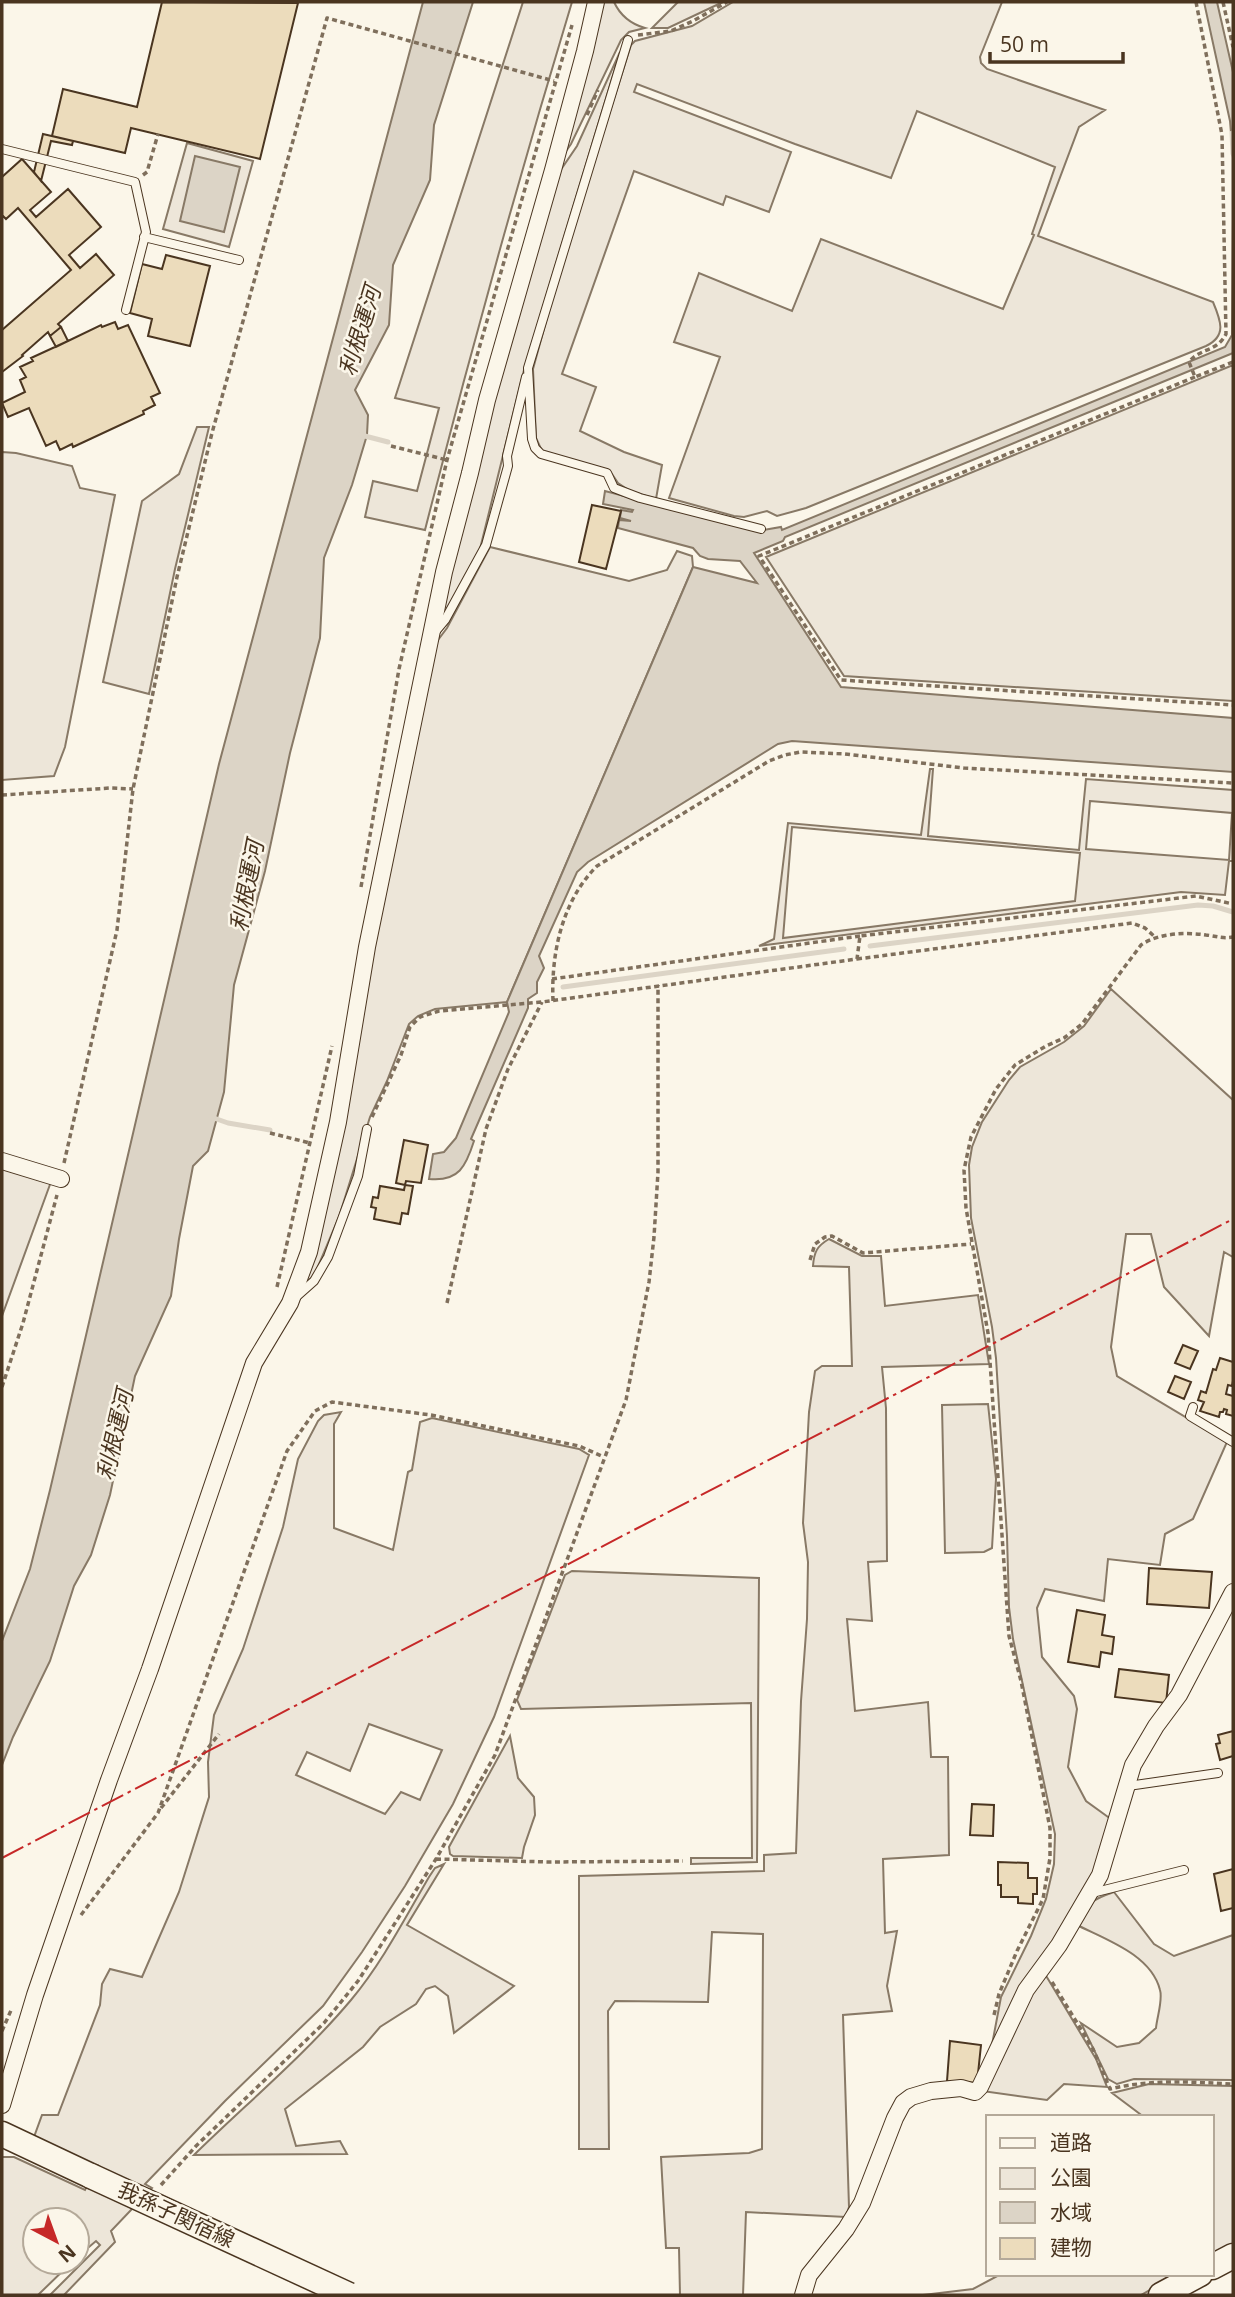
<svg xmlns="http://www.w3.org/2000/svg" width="1235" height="2297" viewBox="0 0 1235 2297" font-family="'Open Sans','Noto Sans JP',sans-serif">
  <rect width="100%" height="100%" fill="#fbf6e9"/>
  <path fill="#ede6d9" stroke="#887966" stroke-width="2" fill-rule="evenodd" d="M523,2H572C519,177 470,353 425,530L365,517L373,481L417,491L439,408L395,398Z
    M602,2H614C620,15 631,24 645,28L629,32L621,40L571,144L562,157Z
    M678,2H723L668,28H652Z
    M733,2H1002L980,57L981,63L987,69L1105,110L1079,127L1038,236L1213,302C1221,321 1227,336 1206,346L806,508L777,516L767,511L744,517L734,516L669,498L720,357L674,342L699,273L792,311L821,239L1003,309L1034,235L1032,234L1055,167L917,111L891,178L795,144L637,84L634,92L791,152L769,212L726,196L723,205L634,171L562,374L596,387L580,431L624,452L662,465L656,499L630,491L618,483L610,471L542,451L536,438L533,369L563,259L631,45L635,41L692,26Z
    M620,52L524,370L480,549L442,619L447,576L494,394L558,174L577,146Z
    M187,143L253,161L229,247L163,229Z
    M1233,365V701L844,676L766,557Z
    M197,427H209L175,569L149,694L103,682L142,501L179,474Z
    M2,452L16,453L72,466L80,488L115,495L65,747L54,776L2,780Z
    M490,547L629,581L667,570L677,551L692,556L693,567L507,1002L435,1009L418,1016L409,1024L387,1081L370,1117L339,1217L314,1276L304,1284L435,644L447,628Z
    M930,769H933L928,836L1079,850L1086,779L1233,790V861H1229L1225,895L1181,892L759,946L774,939L788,823L921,835ZM1090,801L1232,813L1229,860L1086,849ZM792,827L1080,853L1075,901L783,938Z
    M1111,989L1233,1100V1257L1224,1252L1209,1336L1164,1287L1151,1234H1126L1111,1347L1117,1376L1227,1442L1193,1519L1165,1534L1160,1565L1108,1559L1104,1601L1045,1589L1037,1608L1042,1657L1074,1696L1077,1709L1068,1767L1086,1801L1115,1822L1102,1859L988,2066L1001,1997L1031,1936L1046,1899L1054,1864L1055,1834L1013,1639L1009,1607L1007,1536L996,1358L992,1327L971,1218L969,1165L972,1147L982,1122L1009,1080L1020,1067L1064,1042L1084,1026Z
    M2,1163L52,1179L2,1316Z
    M829,1239L862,1256H881L885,1306L978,1295L989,1364L882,1367L886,1408L887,1561L868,1562L872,1621L847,1619L855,1711L928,1702L931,1757H948L949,1855L883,1859L885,1933L897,1931L887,1986L892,2011L843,2015L849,2207L846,2217L746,2212L743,2295H680L679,2248H666L661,2157L749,2153L762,2149L763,1934L712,1932L708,2002L615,2001L608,2011L609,2149H579V1876L764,1871V1855L796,1853L801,1701L807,1619L808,1562L803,1523L809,1412L815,1371L822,1366H852L849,1267L813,1266C814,1252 817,1246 829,1239Z
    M988,1404L996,1479L992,1548L984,1552L945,1553L942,1405Z
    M341,1412L334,1424V1528L393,1550L408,1472L412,1470L420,1422L432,1418L579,1449L589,1455L494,1717L453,1804L405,1886L362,1952L323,2006L225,2101L145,2184L152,2188L111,2231L115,2242L64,2295H50L100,2245L96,2241L77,2257V2220H35V2262H72L38,2295H2V2157H14L85,2190L97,2166L34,2137L42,2115H58L100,2005L102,1984L110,1969L142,1977L179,1892L209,1797L208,1762L214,1715L243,1649L283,1527L298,1459L318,1421L324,1415ZM369,1724L442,1750L420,1800L401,1792L385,1814L296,1775L307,1752L350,1771Z
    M572,1571L759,1578L757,1862L691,1864V1858H752L751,1703L521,1709L517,1700L565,1575Z
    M510,1736L518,1778L534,1797L535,1815L524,1847L522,1858L453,1856L450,1854L449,1847Z
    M444,1864L407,1925L514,1986L454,2033L448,1996L435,1986L426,1989L416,2004L380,2027L363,2047L285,2109L296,2146L340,2141L347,2154L194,2155C246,2104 304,2056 351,2000C382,1963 405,1918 429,1877L435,1868Z
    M1114,1892L1154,1944L1174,1956L1233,1935V2080L1134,2079L1117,2084L1108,2079L1081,2023L1117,2047L1139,2043L1156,2028C1157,2017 1163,2000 1160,1990C1151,1954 1104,1939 1075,1924C1085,1904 1093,1899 1114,1892Z
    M1045,1974L1096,2059L1107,2087L1064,2084L1047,2100L982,2091L1010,2029Z
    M1149,2084L1233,2086V2245L1212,2256V2117H1144L1112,2093Z
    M1001,2274H1178L1141,2295H923L973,2289Z"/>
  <path fill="#dcd4c6" stroke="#887966" stroke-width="2" d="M423,2H473L434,125L430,180L393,265L389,325L355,390L368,415L367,435L352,485L324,558L320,638L290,753L265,871L234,985L224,1092L208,1151L193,1166L179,1239L171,1296L135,1376L110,1495L91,1555L74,1586L50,1661L13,1737L2,1765V1641L30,1569L50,1490L219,764Z
    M1204,2H1217L1233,72V158L1230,121Z
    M195,156L240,167L224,232L180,221Z
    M1233,219V353L785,537L783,541L754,553L841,687L1233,718V772L792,741L778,744L588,862L577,872L539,956L544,968L537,982V993L528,999V1008L471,1139L474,1141C466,1166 459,1182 429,1179L433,1154L444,1152L456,1138L509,1012L507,1002L693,567L757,583L740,561L708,559L700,556L693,548L618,528L619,520L631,521L620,518L621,510L632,512L633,510L603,504L605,491L758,531L781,527L782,530L1225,347L1232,335Z"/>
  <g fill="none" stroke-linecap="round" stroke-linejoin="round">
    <path stroke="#dcd4c6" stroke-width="5" d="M1232,133L1233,154
      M361,435L388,442
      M870,946L1198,905L1213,906L1233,912
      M563,987L844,949
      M211,1117L228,1123L270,1130"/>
  </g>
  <path fill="#ecdcbc" stroke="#4a3520" stroke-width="2" d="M162,2L298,3L260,159L131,128L125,153L52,136L63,89L137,107Z
    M43,134L73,141L72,145L51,141L41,181L34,172Z
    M22,159L51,192L30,210L36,217L68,189L101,227L69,255L80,268L96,254L114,275L58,324L61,327L50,336L48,332L22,355L23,356L2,372V330L71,270L18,208L6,219L3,216L2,218V177Z
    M166,255L210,266L190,346L148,336L152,319L130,313L142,264L162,269Z
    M115,322L118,329L128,325L160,393L151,397L155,405L143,411L144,414L73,447L72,444L60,450L56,441L46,446L29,408L8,417L2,403L25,392L20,380L26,377L20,367L33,361L31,358L68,341L101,325L102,327Z
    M61,327L68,341L56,347L50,336Z
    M592,505L621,511L606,569L579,562Z
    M404,1140L428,1145L421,1183L406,1181L405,1185L396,1183Z
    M405,1185L413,1186L408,1214L402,1213L400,1224L374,1219L376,1208L371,1207L373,1197L378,1198L380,1186L404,1190Z
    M1183,1345L1198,1351L1190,1369L1175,1363Z
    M1220,1358L1233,1362V1381L1232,1386L1228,1385L1226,1394L1233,1396V1416L1226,1414L1227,1410L1224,1409L1223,1412H1220L1219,1417L1200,1411L1204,1402L1198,1400L1201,1391L1206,1393L1213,1369L1216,1370Z
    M1175,1376L1191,1382L1184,1399L1168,1392Z
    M1149,1568L1212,1572L1209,1608L1147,1604Z
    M1077,1610L1105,1615L1102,1635L1114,1637L1112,1654L1101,1652L1099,1667L1068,1662Z
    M1119,1669L1169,1675L1166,1703L1115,1697Z
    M1233,1731V1756L1220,1760L1216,1744L1220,1743L1218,1735Z
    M972,1804L994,1805L993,1836L970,1835Z
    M998,1862L1028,1863V1878H1037V1894H1033V1904L1018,1903V1897H1001V1885H998Z
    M1233,1869V1908L1221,1911L1214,1874Z
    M950,2041L981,2045L977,2083L947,2081Z"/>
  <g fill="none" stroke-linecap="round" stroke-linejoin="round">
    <defs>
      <path id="service" d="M628,40L528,368L532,439L535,448L541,454L607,473L614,488L640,498L761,529
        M2,149L135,182L146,232L126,310
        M144,237L239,260
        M435,632L445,620L486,545L508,466L507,456L526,377
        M296,1297L314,1281L328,1257L358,1176L367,1129
        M1193,1407L1190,1416L1233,1442
        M1128,1786L1218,1773
        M1092,1893L1184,1870"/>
      <path id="minor" d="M2,1161L61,1179
        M2,2105L35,1995L109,1780L150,1669L254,1363L290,1303L309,1252L338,1122L367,947L444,572L470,473L487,400L553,170L585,51L596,2
        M803,2295L809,2275L846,2229L862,2203L895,2118L903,2103L911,2097L931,2091L961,2088L975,2092L980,2087L1026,1990L1059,1945L1100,1875L1133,1765L1156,1726L1179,1695L1233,1592"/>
      <path id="primary" d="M2,2134L91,2176
        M1212,2267L1233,2256
        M1161,2295L1200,2274"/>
    </defs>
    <use href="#service" stroke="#4a3520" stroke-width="10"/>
    <use href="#minor" stroke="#4a3520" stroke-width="18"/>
    <use href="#primary" stroke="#4a3520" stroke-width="27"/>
    <path stroke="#7f6f5c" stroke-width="3.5" stroke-dasharray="5 3.5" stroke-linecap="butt" d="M1196,2L1222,135L1226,334C1217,352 1200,348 1189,362L1195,377L1233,362
      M1223,2L1233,47
      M638,35L671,31L693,21L727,2
      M587,115L598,90
      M143,175L147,172L158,134
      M1195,377L759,556L841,680L1233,705
      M391,446L447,460
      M2,795L110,788L133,789
      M361,887L399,669L447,460L572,25
      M857,959L1132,923L1145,928L1155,937
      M552,979L860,936
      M553,1001C551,953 562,901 597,866L769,761L785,755L800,752L845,754L964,768L1233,783
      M372,1117L401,1055L410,1027L420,1017L439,1011L542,1002L857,959L860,936L1196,896L1233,904
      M270,1133L310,1143
      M64,1163L117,930L133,789L177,577L212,433L327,18L554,81
      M810,1260L815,1244L825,1237L832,1236L863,1253L971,1244
      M277,1287L332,1046
      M447,1303L486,1129L508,1069L542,1002
      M2,1387L23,1323L57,1195
      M161,1808L219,1734
      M436,1859L549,1862L683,1861
      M81,1915L158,1813L287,1451L315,1411L332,1402L431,1415L579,1446L604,1457
      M1052,1982L1093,2049L1110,2089C1151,2079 1191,2082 1233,2084
      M994,2015L999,1994L1017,1951L1043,1899L1050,1858V1828L1021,1681L1009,1636L988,1333L966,1208L964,1170L971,1137L996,1089L1015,1065L1046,1046L1064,1038L1082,1024L1141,945C1158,933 1186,932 1206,935C1216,936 1223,939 1233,937
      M2,2031L12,2008
      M161,2185L196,2146L324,2023L358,1981L436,1859L495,1755L626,1400L649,1282L654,1237L658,1172V985"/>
    <use href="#service" stroke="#fbf6e9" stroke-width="8"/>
    <use href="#minor" stroke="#fbf6e9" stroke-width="16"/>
    <use href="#primary" stroke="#fbf6e9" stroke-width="24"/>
    <defs>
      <path id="primary-bridge" d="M91,2176L349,2295"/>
    </defs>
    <use href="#primary-bridge" stroke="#4a3520" stroke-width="27" stroke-linecap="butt"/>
    <use href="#primary-bridge" stroke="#fbf6e9" stroke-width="24"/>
    <path stroke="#c62828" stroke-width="2" stroke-dasharray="24 5 3.5 5" stroke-linecap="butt" d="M2,1858L1233,1219"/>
  </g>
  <g text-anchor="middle" stroke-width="5" stroke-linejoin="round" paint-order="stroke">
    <g font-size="21" fill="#4a3520" stroke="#fbf6e9">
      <text transform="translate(176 2215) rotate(25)" y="7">我孫子関宿線</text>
    </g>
    <g font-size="23" font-style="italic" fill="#4a3520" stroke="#fbf6e9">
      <text transform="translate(360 331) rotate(-73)" y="8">利根運河</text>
      <text transform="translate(247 886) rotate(-79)" y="8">利根運河</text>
      <text transform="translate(115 1435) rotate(-77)" y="8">利根運河</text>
    </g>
  </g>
  <rect width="1235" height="2297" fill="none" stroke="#4a3520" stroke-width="7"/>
  <rect x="986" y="2115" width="228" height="161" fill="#fbf6e9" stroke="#b4a999" stroke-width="2"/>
  <rect x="1000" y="2138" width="35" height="10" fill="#fbf6e9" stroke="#b4a999" stroke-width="2"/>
  <text x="1050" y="2150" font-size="21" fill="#4a3520">道路</text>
  <rect x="1000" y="2168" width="35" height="21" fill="#ede6d9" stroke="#b4a999" stroke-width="2"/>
  <text x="1050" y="2185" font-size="21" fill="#4a3520">公園</text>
  <rect x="1000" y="2202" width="35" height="21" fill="#dcd4c6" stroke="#b4a999" stroke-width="2"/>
  <text x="1050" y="2220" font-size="21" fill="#4a3520">水域</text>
  <rect x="1000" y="2238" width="35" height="21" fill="#ecdcbc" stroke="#b4a999" stroke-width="2"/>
  <text x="1050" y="2255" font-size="21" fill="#4a3520">建物</text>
  <g transform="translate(56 2241) rotate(139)"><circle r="33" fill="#fbf6e9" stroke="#b4a999" stroke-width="2"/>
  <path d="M0-5L12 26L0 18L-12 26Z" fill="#c62828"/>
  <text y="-10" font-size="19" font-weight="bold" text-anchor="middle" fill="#4a3520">N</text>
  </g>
  <path d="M990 52v10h133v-10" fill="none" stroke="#4a3520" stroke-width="3.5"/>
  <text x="1000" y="52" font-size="21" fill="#4a3520" stroke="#fbf6e9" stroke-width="5" paint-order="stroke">50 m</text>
</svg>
